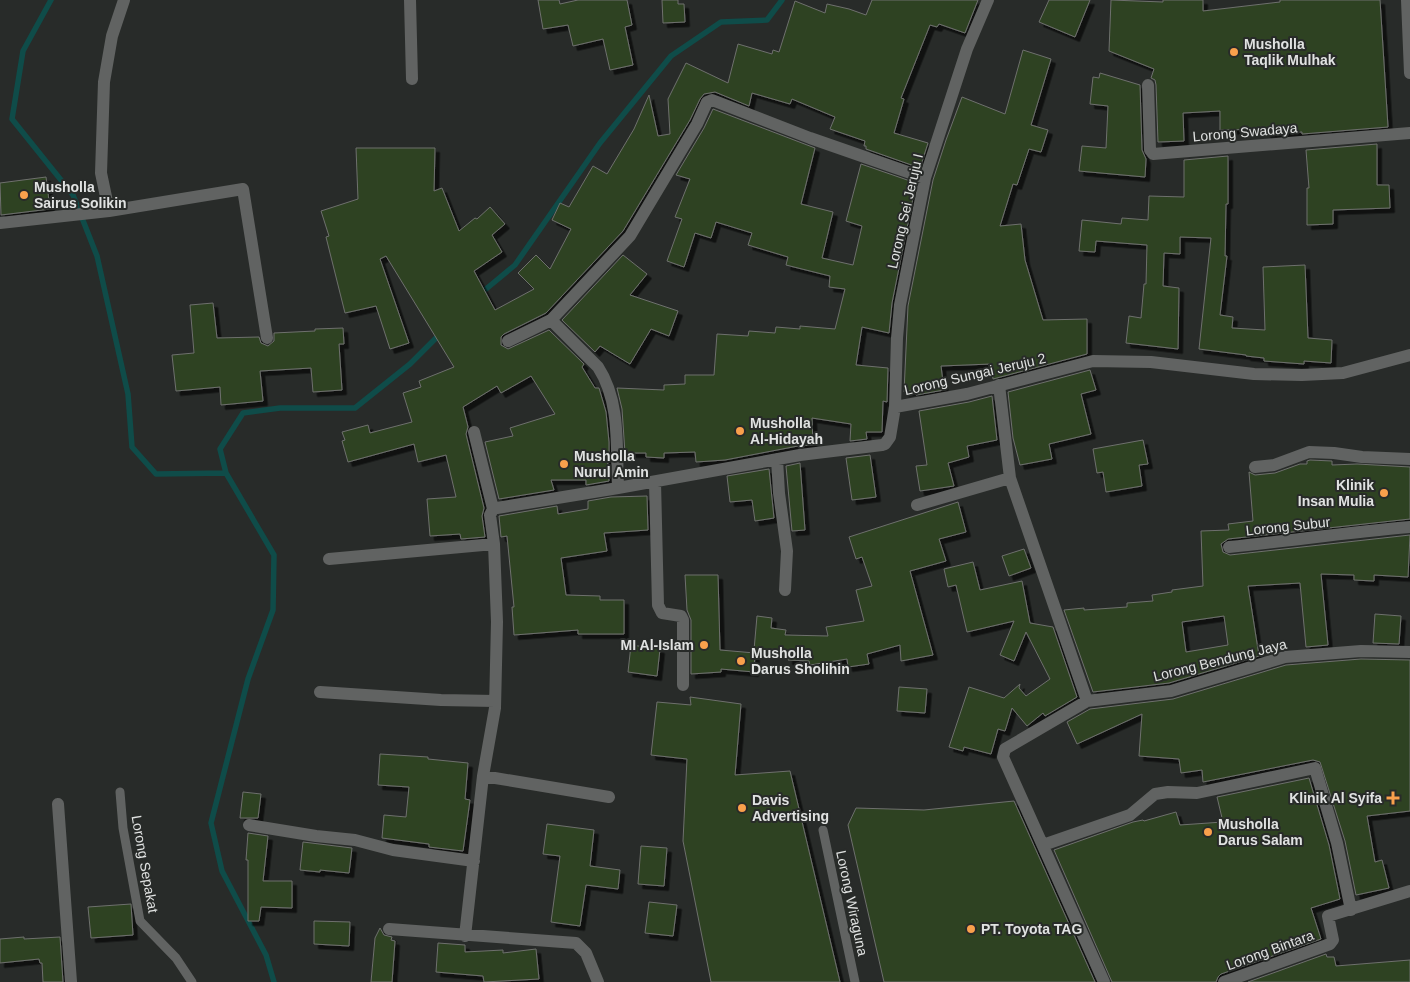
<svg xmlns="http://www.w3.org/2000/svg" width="1410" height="982" viewBox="0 0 1410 982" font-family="Arial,sans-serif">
  <defs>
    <filter id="shadow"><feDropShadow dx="4.5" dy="4.5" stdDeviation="0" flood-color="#0009"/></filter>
  </defs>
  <rect width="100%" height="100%" fill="#282b29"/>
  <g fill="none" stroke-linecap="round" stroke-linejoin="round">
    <path stroke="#0f4c49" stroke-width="5.5" d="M51,0L23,51L12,119L73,195L97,256L128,394L132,447L156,474L226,473L274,555L273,610L248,679L211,823L222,871L266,955L274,982
      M480,294L515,265L600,143L671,56L721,22L767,20L782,0
      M226,473L220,449L243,413L280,408H355L410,364L440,334"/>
  </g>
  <path fill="#2e4222" stroke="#6e706d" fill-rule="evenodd" filter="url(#shadow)" d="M538,0H559L560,4L578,0H627L632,25L625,27L633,65L610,70L603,39L573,46L568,25L543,29Z
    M662,0H678V4H684L685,22L663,23Z
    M872,0H978L965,33L939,24L937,27L930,25L901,98L904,99L894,133L928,143L920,168L866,149V146H864L865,141L830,129L835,117L792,99L790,104L752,93L749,106L715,92L704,94L700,99L690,120L623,231L546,313L504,334L501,337V345L508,349L549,330L584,364L582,367L595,388H599L606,412L609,442V453H607L609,481L586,485V480H551L554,490L499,499L485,442L513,436L510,428L555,414L531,376L501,393L497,386L463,407L468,427L466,434L484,508L482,516L485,537L461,539L460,534L430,536L427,499L456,497L446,455L418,462L414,444L348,462L342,441L345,440L342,432L368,425L370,433L412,422L403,393L421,387L419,381L454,367L386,256L380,259L409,343L390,349L376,306L345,313L326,237L329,236L321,211L358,199L356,148H435L434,191L442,188L459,231L475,218L477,219L490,207L505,224L492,235L502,252L474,271L495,310L534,289L518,273L536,255L550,269L571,229L552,220L560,203L569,207L593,166L607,174L634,129L649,95L658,136L670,134L668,99L686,63L728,83L738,44L772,54L773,50L779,52L795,1L825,13L827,4L849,9L866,15Z
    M1049,0H1090L1075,37L1039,22Z
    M1111,0L1163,2V0H1203V11L1280,2V0H1380L1388,127L1302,134V132L1266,133V129L1220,130V111L1183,113L1184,141L1158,142L1156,85L1155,80L1151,78L1154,69L1109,51Z
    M1023,50L1051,59L1031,125L1048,130L1041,152L1029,149L1017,185L1013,184L1000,226L1021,224L1025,260L1043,320L1087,319V354L993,379L991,364L941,366L944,390L916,395V390L904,392L908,306L933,180L946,140L962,97L1005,114Z
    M1100,73L1140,85L1142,150L1146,159L1145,177L1079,171L1082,146L1106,148L1108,106L1090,104L1093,77L1099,78Z
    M713,109L815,148L801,204L833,212L822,258L853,265L862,226L846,221L861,164L916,183L892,303L889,333L862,327L856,365L888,368L887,402L883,401L882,432H866L867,439L850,441L851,424L812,418L813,445L798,446L725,460L696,462L695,452L664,453V458L646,457V453H625L622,409L617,388L664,390V385L685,384V375H714L717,334L748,336L749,331L775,333L776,327L800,329V326L835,329L845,289L829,287L830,276L786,265L788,257L748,245L752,233L716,222L711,238L695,233L684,267L667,261L682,219L675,217L690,179L676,175L704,128Z
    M1377,144V185H1389L1390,208L1333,210V224L1307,225V188H1309L1306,150Z
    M1228,156V204H1226L1225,256H1227L1220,315L1233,317L1232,328L1265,330L1263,267L1305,265L1308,338L1332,340L1331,363L1304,361V364L1264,361V358L1246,356V355L1199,349L1211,238L1180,237V254L1164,253L1163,286L1179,288L1178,349L1126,343L1129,316L1141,318L1144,284H1146L1147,245L1096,241L1095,252L1079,251L1082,220L1121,224L1122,218L1148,220L1149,196L1184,197V160Z
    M46,177L50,209L1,215L0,183Z
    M623,255L647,274L630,295L678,311L669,336L651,329L630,364L600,346L595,352L562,320Z
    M213,303L217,338L259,337L261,343L268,346L274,341V333L315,331V329L343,328L344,344H339L342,390L313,392L311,368L260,371L263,401L221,405L220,387L176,391L172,355L194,353L190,305Z
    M1090,370L1096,390L1081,394L1091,434L1049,444L1052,459L1020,465L1013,438L1008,392Z
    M992,396L997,440L967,446L969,457L948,463L954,486L920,491L916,466L927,465L919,411L969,402Z
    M1143,440L1148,464L1139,465L1142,486L1106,492L1103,472L1097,473L1093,449Z
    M870,455L876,497L852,500L846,458Z
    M1310,460L1332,461V465L1357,464L1410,467V519L1228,539L1221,544L1223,552L1230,555L1410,535L1408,577L1374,575V581L1354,580V575L1321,574L1328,645L1306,647L1300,583L1248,586L1259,656L1169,683L1093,692L1064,610L1084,608V610L1127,607V603L1153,601L1152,595L1172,592V590L1203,586L1201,531L1229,530L1228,524L1253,521L1249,472L1255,475L1275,473L1300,464H1307V461ZM1224,616L1228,645L1186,652L1182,622Z
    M800,463L805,530L792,531L786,466Z
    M769,469L774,518L755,521L752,500L730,502L727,476Z
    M647,496L648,530L604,533L607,551L561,558L566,595L600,596V600H624V634H578V630L514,635L512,607H514L507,536L501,537L499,516L557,506L558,514L588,509V501L611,497Z
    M958,502L966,532L939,539L946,561L910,571L933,655L901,661L900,645L867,654L869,664L848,667L847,659L810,665L809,661L788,660V653L754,650L757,616L772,618L771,628L786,630L785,635L828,636L826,627L864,621L856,590L872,586L862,557L856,559L849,537Z
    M1024,549L1031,568L1009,576L1002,556Z
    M973,562L980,590L1022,581L1030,623L1053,627L1077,697L1045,716L1043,713L1027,726L1012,708L1005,731L998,729L991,754L964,747L963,751L949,747L969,687L1004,698L1020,684L1019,688L1026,696L1050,679L1026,632L1014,661L1000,655L1014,621L967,632L956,585L948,587L944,569Z
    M685,575H718L720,650L755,653L754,672L721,669V672L691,674V620L687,610Z
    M1375,614L1401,616L1399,644L1373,643Z
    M631,645L660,649L657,676L628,672Z
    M1361,659L1410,660V811L1367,816L1375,862L1382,860L1389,888L1356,895L1345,841L1320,762L1313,760L1203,782L1202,770L1181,773L1179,759L1139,756L1142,714L1077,744L1067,722L1090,709L1173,699L1286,665Z
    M899,687L927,689L925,713L897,711Z
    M690,697L741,704L735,775L790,771L840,982H711L683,841L687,759L651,755L657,702L691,705Z
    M380,754L428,757V759L468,763L465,799L470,800L463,851L429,847V844L382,838L384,815L406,817L409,787L378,785Z
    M1309,778L1329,845L1340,899L1311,908L1321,939L1221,974L1218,977L1216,982H1112L1054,850L1133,822L1143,820L1144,821L1176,812L1180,825L1223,822L1217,797Z
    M243,792L261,794L258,818H240Z
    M1014,801L1095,982H884L848,825L856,808L924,810Z
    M547,824L594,830L590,866L620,870L618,889L586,885L580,926L551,922L560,856L543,854Z
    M248,833L268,836L263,881H292V908L261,907L259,921H248V860H246Z
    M303,842L352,848L349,873L320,870V872L300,870Z
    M641,846L667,848L664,886L638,884Z
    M649,902L677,905L673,936L645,933Z
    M131,904L133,935L91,938L88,907Z
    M314,921L350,922L349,946L314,944Z
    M380,928L384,935L392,937L391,940L395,941L392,982H371L375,938Z
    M24,937V939L60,937L63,982H43L42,963H40L39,959L0,963V939Z
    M438,943L465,945V952L503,950V953L536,949L539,979L484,982L483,976L436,972Z
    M1326,954L1327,957H1334L1336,966L1410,960V982H1248Z"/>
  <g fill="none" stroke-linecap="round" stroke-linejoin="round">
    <path stroke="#616362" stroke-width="9" d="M120,792L123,828L140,921L176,958L192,982
      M823,830L855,982"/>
    <path stroke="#616362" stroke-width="12" d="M410,0L412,79
      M1148,85L1150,150L1153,154L1410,133
      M109,211L101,173L104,82L112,36L124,0
      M0,223L109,211L243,189L267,338
      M551,320L598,367C621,402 616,449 618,488
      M508,341L551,320L630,236L697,124L707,102L712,100L810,138L925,178
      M999,385L1010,478L1087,701
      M895,407L967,394L1093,361L1151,362L1254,374L1302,375L1343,373L1410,355
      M474,432L493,509
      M777,459L779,493L787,551L785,590
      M1255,467L1274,465L1309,452L1334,453L1362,457L1410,459
      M655,482L658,605L662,613L681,616L683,620V685
      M917,505L1010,478
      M494,544L490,515L493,509L497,508L618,488L800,455L882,445L885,444L890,437L895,407L897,338L900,305L925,178L967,49L988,0
      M1229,547C1289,541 1350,532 1410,527
      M329,559L494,544L497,622L495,708L483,776L465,936
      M320,692L441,700L495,701
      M483,776L609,797
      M58,804L71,982
      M249,825L316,836L355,840L393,850L474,861
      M1043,845L1130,815L1155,794L1168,792L1197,793L1315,768L1337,843L1351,910
      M389,929L576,943L586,953L598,982
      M1104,982L1003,757L1005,749L1087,701L1171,691L1285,657L1361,651L1410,652
      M1224,982L1330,944L1333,940L1328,916L1410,891"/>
    <path stroke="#616362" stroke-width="12" d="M1407,0L1410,73"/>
  </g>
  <g fill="#f9a04c" stroke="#282b29" stroke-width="2">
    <circle cx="1234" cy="52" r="5"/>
    <circle cx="24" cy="195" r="5"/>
    <circle cx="740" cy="431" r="5"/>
    <circle cx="564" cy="464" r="5"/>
    <circle cx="1384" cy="493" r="5"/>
    <circle cx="704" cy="645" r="5"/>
    <circle cx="741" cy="661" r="5"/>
    <path d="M1390.5 790.5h5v5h5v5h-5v5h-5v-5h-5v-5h5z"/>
    <circle cx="742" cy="808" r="5"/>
    <circle cx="1208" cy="832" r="5"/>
    <circle cx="971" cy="929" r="5"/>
  </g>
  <g text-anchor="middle" stroke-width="4" stroke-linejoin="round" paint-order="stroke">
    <g font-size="14" font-weight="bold" fill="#e0e2e1" stroke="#282b29" text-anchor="start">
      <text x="1244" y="49">Musholla<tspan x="1244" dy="16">Taqlik Mulhak</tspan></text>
      <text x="34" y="192">Musholla<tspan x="34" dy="16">Sairus Solikin</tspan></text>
      <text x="750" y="428">Musholla<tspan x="750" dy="16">Al-Hidayah</tspan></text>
      <text x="574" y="461">Musholla<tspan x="574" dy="16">Nurul Amin</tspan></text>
      <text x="1374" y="490" text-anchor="end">Klinik<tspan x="1374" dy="16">Insan Mulia</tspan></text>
      <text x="694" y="650" text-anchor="end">MI Al-Islam</text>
      <text x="751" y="658">Musholla<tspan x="751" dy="16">Darus Sholihin</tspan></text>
      <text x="1382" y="803" text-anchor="end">Klinik Al Syifa</text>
      <text x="752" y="805">Davis<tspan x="752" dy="16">Advertising</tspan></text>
      <text x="1218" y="829">Musholla<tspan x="1218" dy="16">Darus Salam</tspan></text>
      <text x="981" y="934">PT. Toyota TAG</text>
    </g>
    <g font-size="14" fill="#e0e2e1" stroke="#282b29">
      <text transform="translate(1245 132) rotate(-5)" y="5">Lorong Swadaya</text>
      <text transform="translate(905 211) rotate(-77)" y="5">Lorong Sei Jeruju I</text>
      <text transform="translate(975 374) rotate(-13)" y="5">Lorong Sungai Jeruju 2</text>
      <text transform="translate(1288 526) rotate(-6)" y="5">Lorong Subur</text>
      <text transform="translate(1220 660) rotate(-14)" y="5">Lorong Bendung Jaya</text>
      <text transform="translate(145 864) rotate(80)" y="5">Lorong Sepakat</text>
      <text transform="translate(852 903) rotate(78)" y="5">Lorong Wiraguna</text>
      <text transform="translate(1270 950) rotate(-20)" y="5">Lorong Bintara</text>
    </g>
  </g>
</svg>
